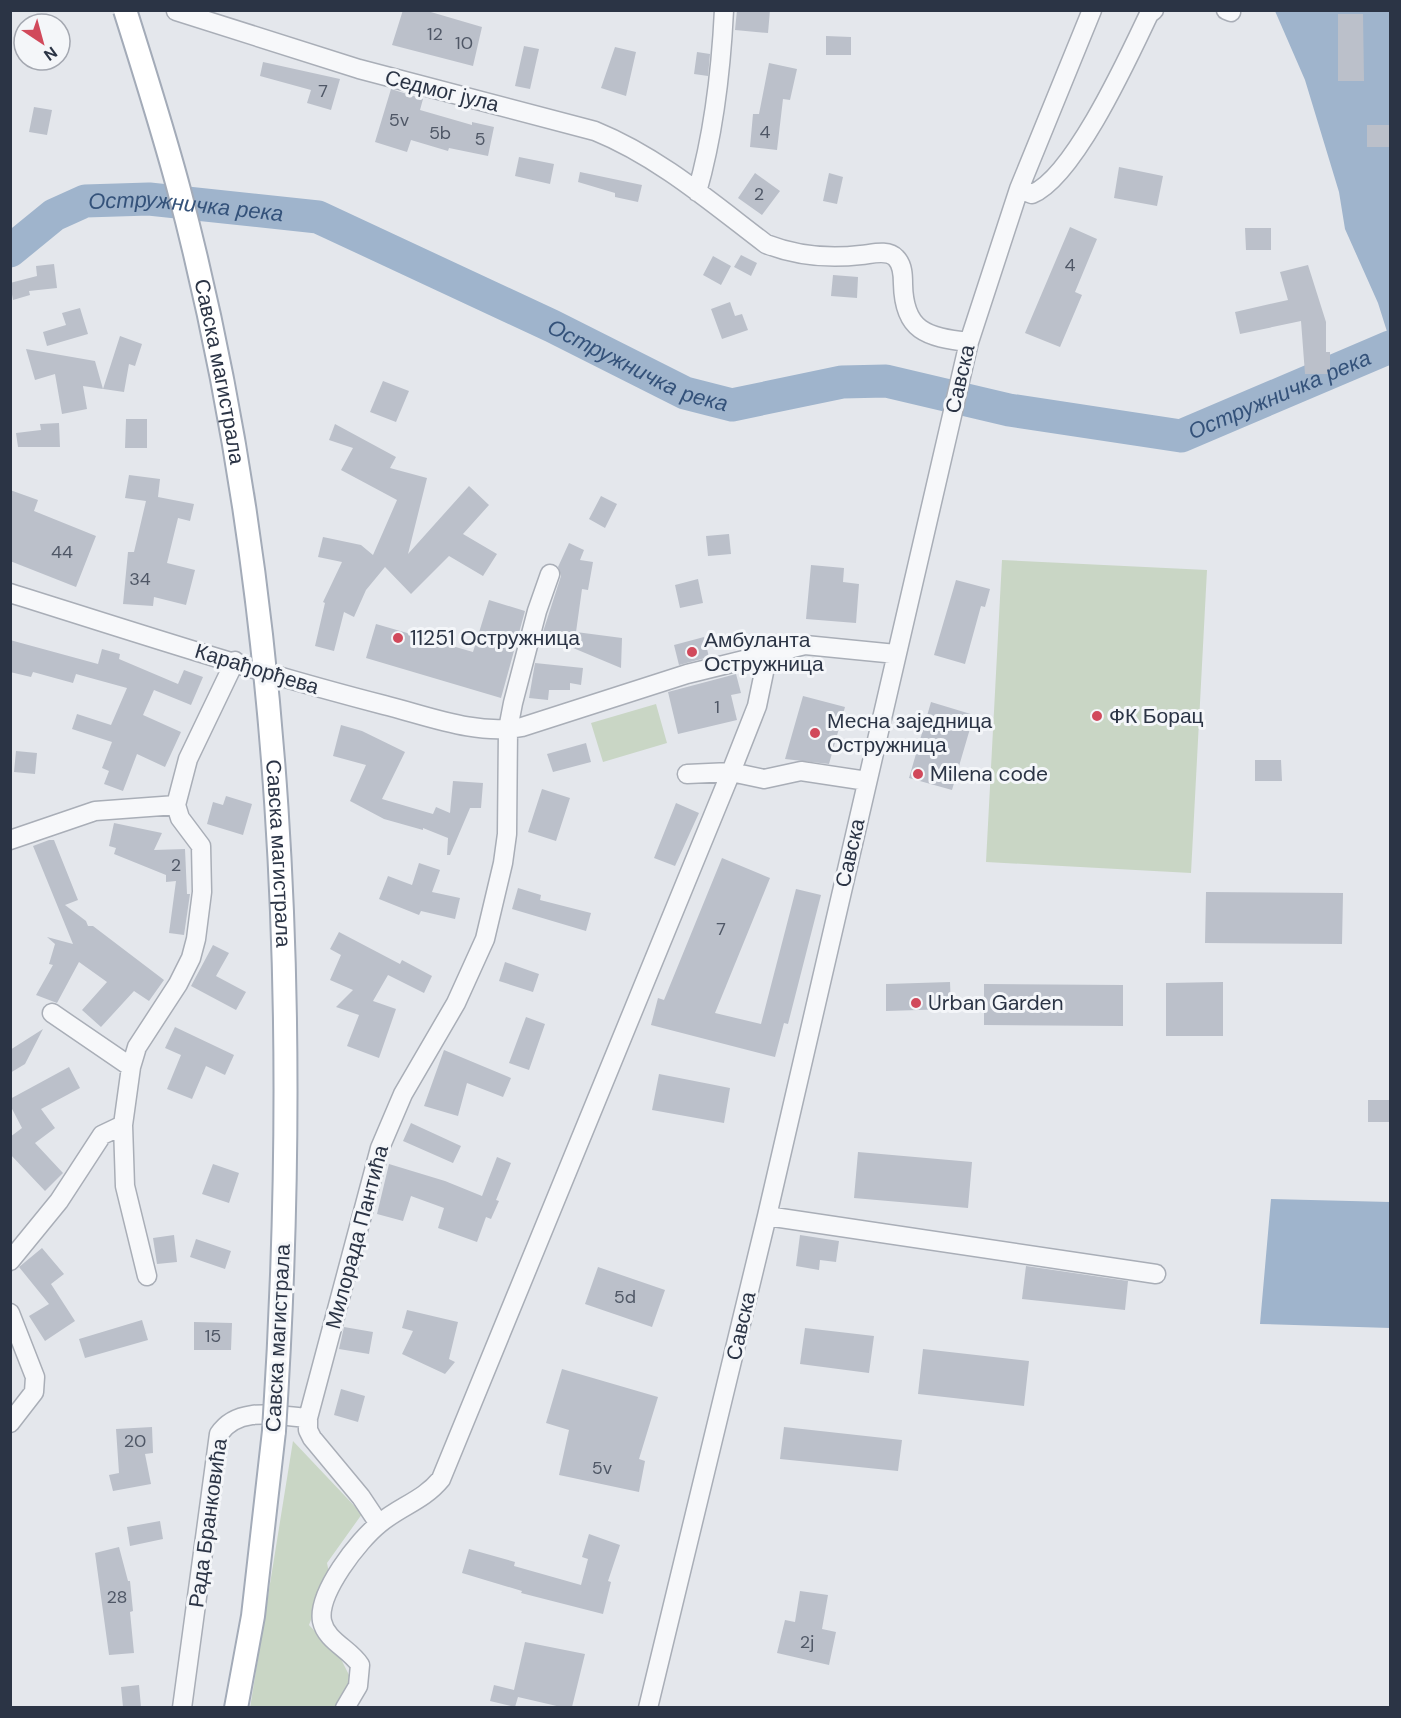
<svg xmlns="http://www.w3.org/2000/svg" width="1401" height="1718" viewBox="0 0 1401 1718" font-family="'DM Sans',sans-serif">
  <rect width="100%" height="100%" fill="#e4e7ec"/>
  <path fill="#c9d6c5" d="M1002,560L1207,570L1191,873L986,862Z
    M656,704L667,743L603,762L591,723Z
    M293,1441L362,1514L327,1563L329,1573L309,1625L341,1659L353,1683L337,1707L250,1708Z"/>
  <path fill="#9fb4cc" d="M1275,11H1390V341L1378,303L1345,229L1339,192L1305,80Z
    M1271,1199L1390,1202V1328L1260,1324Z"/>
  <g fill="none" stroke-linecap="round" stroke-linejoin="round">
    <path stroke="#9fb4cc" stroke-width="33" id="s1" d="M10,251L54,215L85,201L149,199L318,217L552,326L685,393L732,405L842,382L886,381L1009,410L1181,436L1390,347"/>
  </g>
  <path fill="#bbc0ca" d="M403,10H424L482,27L473,66L392,45Z
    M737,10H770L768,33L735,30Z
    M1338,14H1363L1364,81H1338Z
    M826,36L851,37V55H826Z
    M524,46L539,49L530,89L515,86Z
    M615,47L636,52L626,96L601,88Z
    M697,52L710,54L708,76L694,74Z
    M263,62L340,79L331,110L307,103L311,90L260,76Z
    M769,63L797,69L790,100L783,99L777,150L750,147L753,114H759Z
    M391,89L423,99L420,110L472,125V122L494,127L488,156L449,148L448,151L411,140L407,152L375,142Z
    M34,107L52,110L47,135L29,132Z
    M1367,125H1390V147H1367Z
    M519,157L554,164L550,184L515,176Z
    M1119,167L1163,176L1157,206L1114,198Z
    M580,172L642,185L638,202L615,197V193L578,182Z
    M755,173L780,191L762,215L738,198Z
    M829,173L843,177L837,204L823,201Z
    M1070,227L1097,239L1075,292L1082,295L1060,347L1025,333Z
    M1245,228H1271V250H1246Z
    M741,255L757,263L751,276L734,267Z
    M713,256L731,266L721,285L703,275Z
    M54,264L57,288L29,291L30,295L13,300L10,283L37,276L36,266Z
    M1308,265L1326,322V352H1330V374H1305L1301,321L1240,334L1235,312L1288,300L1280,272Z
    M833,275L858,277L857,298L831,296Z
    M730,302L735,316L742,314L748,330L722,339L711,309Z
    M80,308L88,334L47,346L43,332L66,325L62,313Z
    M120,336L142,344L135,366L129,364L124,392L83,386L87,409L62,414L55,374L35,380L26,349L95,361L103,389Z
    M383,381L409,391L396,422L370,412Z
    M126,419H147V448H125Z
    M59,423L60,447H18L16,433L41,430L40,424Z
    M335,424L396,457L390,468L427,478L408,554L469,486L489,505L463,534L497,554L483,576L449,556L411,594L385,567L366,590L354,617L344,612L334,651L315,646L325,603L323,602L342,562L318,557L323,537L361,545L373,555L397,500L341,470L353,448L329,440Z
    M129,475L160,479L158,497L194,504L190,521L178,518L167,563L195,570L186,605L154,597L153,606L123,604L128,552H134L146,501L125,498Z
    M10,490L38,500L34,511L96,536L76,587L10,561Z
    M601,496L617,504L605,528L589,519Z
    M729,534L731,554L708,556L706,536Z
    M569,543L584,550L580,560L593,562L588,590L582,589L576,632L622,638L621,668L542,635L561,576L558,567Z
    M811,565L844,568L843,582L859,584L856,623L806,619Z
    M698,579L703,603L680,608L675,585Z
    M956,580L990,589L985,607L981,606L965,664L934,655Z
    M489,600L525,611L501,698L366,658L376,624L473,652Z
    M704,637L709,657L679,665L674,645Z
    M10,640L98,664L102,649L120,654L119,659L178,684L184,670L203,677L191,705L154,690L143,715L181,732L165,767L137,754L123,791L104,784L109,771L102,768L112,742L72,729L77,714L111,725L127,688L76,674L73,683L33,672L31,677L10,672Z
    M535,663L583,668L581,685L570,683V690H549L548,700L529,698Z
    M736,674L741,693L731,695L737,720L678,734L668,692Z
    M803,696L845,707L829,764L785,759Z
    M931,702L974,715L952,790L909,778Z
    M341,725L362,731L405,752L382,799L433,814L436,807L450,813L453,781L483,783L481,808H470L450,855H447L448,838L423,828V830L384,819L350,801L366,765L333,756Z
    M586,743L591,762L553,772L547,754Z
    M16,751L37,753L35,774L14,772Z
    M1255,760H1281L1282,781H1255Z
    M542,789L570,798L556,841L528,832Z
    M226,796L252,804L243,835L207,824L213,802L223,805Z
    M676,803L699,813L675,866L654,858Z
    M114,823L162,833L154,850L185,849L187,894H190L184,935L169,933L176,881L166,882V875L114,854L116,848L109,846Z
    M49,840H54L78,900L65,905L86,921L88,926H93L164,980L149,1001L134,991L101,1027L82,1010L107,982L79,962L57,1003L36,995L53,965L49,964L55,944L47,937L73,944L33,846Z
    M722,858L770,878L715,1013L761,1024L796,889L821,895L788,1024L784,1023L775,1057L651,1025L658,998L664,1000Z
    M419,863L440,870L432,892L460,898L455,919L421,911L419,915L379,899L388,876L412,885Z
    M518,888L541,895L540,900L591,913L586,931L512,909Z
    M1206,892L1343,893L1342,944L1205,943Z
    M339,932L400,964L402,960L432,976L424,993L388,975L373,1001L396,1009L379,1058L347,1046L359,1015L336,1007L353,990L330,980L341,955L330,949Z
    M213,945L229,953L216,976L246,992L236,1010L191,986Z
    M505,962L539,974L533,992L499,981Z
    M950,982L951,1009L886,1011V984Z
    M1223,982V1036H1166V983Z
    M984,984L1123,985V1026L984,1025Z
    M526,1017L545,1024L529,1070L509,1063Z
    M175,1027L234,1055L225,1075L206,1066L192,1099L167,1089L181,1055L165,1048Z
    M43,1029L25,1064L10,1073V1050Z
    M444,1050L511,1078L503,1097L467,1083L458,1116L424,1106Z
    M69,1067L80,1088L41,1109L55,1128L35,1143L63,1173L45,1191L10,1154V1137L22,1128L10,1105V1099Z
    M659,1074L730,1088L724,1123L652,1110Z
    M1368,1100H1390V1122H1368Z
    M411,1123L461,1146L453,1163L403,1141Z
    M858,1152L972,1162L968,1208L854,1198Z
    M497,1157L511,1163L496,1200L499,1201L491,1219L486,1217L477,1242L438,1228L444,1208L411,1196L403,1221L377,1214L389,1164L445,1181L482,1196Z
    M213,1164L239,1173L229,1203L202,1194Z
    M174,1235L177,1262L157,1264L153,1238Z
    M800,1235L839,1241L836,1262L820,1260L819,1270L796,1266Z
    M196,1239L231,1251L225,1269L190,1257Z
    M42,1248L64,1274L51,1284L75,1321L45,1341L29,1316L49,1304L19,1267Z
    M1026,1266L1128,1281L1125,1310L1022,1299Z
    M598,1267L665,1290L652,1327L585,1304Z
    M407,1310L458,1322L449,1359L455,1362L445,1374L402,1354L413,1331L402,1328Z
    M142,1320L148,1340L85,1358L79,1339Z
    M194,1322L232,1323L231,1350H194Z
    M344,1327L373,1332L369,1354L339,1349Z
    M805,1328L874,1336L869,1373L800,1364Z
    M923,1349L1029,1361L1024,1406L918,1394Z
    M562,1369L658,1397L639,1459L645,1461L639,1492L559,1475L569,1430L546,1423Z
    M341,1389L365,1396L358,1422L334,1415Z
    M152,1427L153,1453L145,1454L151,1484L113,1491L109,1475L119,1473L116,1429Z
    M784,1427L902,1440L898,1471L780,1459Z
    M160,1521L163,1539L130,1546L127,1527Z
    M589,1534L620,1545L608,1581L611,1582L603,1614L521,1593L522,1591L462,1573L469,1549L515,1562L514,1566L581,1585L588,1559L582,1557Z
    M119,1547L128,1581H130L133,1611L130,1612L134,1653L109,1655L95,1553Z
    M800,1591L828,1595L822,1629L836,1632L829,1665L777,1653L785,1620L795,1622Z
    M525,1642L585,1654L572,1707H561L518,1697L515,1707L490,1701L494,1685L514,1690Z
    M139,1685L141,1707H123L121,1687Z"/>
  <g fill="none" stroke-linecap="round" stroke-linejoin="round">
    <defs>
      <path id="minor" d="M1226,10L1231,12
        M176,11L359,69L595,131C659,157 712,203 766,244C797,256 828,259 861,255C872,254 888,249 896,258C903,265 903,276 903,284C904,331 926,337 969,342
        M1019,189L1032,194C1074,177 1129,56 1149,14L1154,10
        M697,192C714,133 721,72 724,10
        M10,593C134,632 259,673 384,705C428,716 477,736 522,727L687,674L805,645L896,654
        M687,774L731,772L764,779L801,771L867,781
        M10,840L95,811L176,805
        M52,1013L131,1067
        M767,1216L1156,1274
        M10,1261L59,1201L102,1135L123,1125
        M147,1276L125,1186L123,1125L131,1067L137,1047L178,984L191,958L196,939L202,892L201,846L180,818L176,805L188,759L235,661
        M10,1313L35,1377L34,1392L10,1423
        M379,1524L361,1497L312,1438L308,1430V1418L380,1148L403,1094L456,1003L485,939L503,863L507,834L508,729L513,703L537,611L550,574
        M182,1708L219,1434C238,1405 279,1416 308,1418
        M345,1708L358,1686L360,1665C350,1649 326,1641 322,1621C317,1593 359,1540 379,1524C400,1506 423,1501 441,1479L731,772L757,706L768,653
        M648,1708L767,1216L969,342L1019,189L1092,10"/>
      <path id="major" d="M236,1708L253,1616L274,1431"/>
    </defs>
    <use href="#minor" stroke="#a9aeb7" stroke-width="21"/>
    <use href="#major" stroke="#a3abb8" stroke-width="26"/>
    <use href="#minor" stroke="#f7f8fa" stroke-width="18"/>
    <use href="#major" stroke="#fff" stroke-width="22"/>
    <defs>
      <g id="major-bridge">
        <path id="s2" d="M125,10C144,70 163,130 179,190C285,592 301,1018 274,1431"/>
      </g>
    </defs>
    <use href="#major-bridge" stroke="#a3abb8" stroke-width="26" stroke-linecap="butt"/>
    <use href="#major-bridge" stroke="#fff" stroke-width="22"/>
  </g>
  <g fill="#d1495b" stroke="#f4f6f9" stroke-width="2">
    <circle cx="398" cy="638" r="6"/>
    <circle cx="692" cy="652" r="6"/>
    <circle cx="1097" cy="716" r="6"/>
    <circle cx="815" cy="733" r="6"/>
    <circle cx="918" cy="774" r="6"/>
    <circle cx="916" cy="1003" r="6"/>
  </g>
  <g text-anchor="middle" stroke-width="6" stroke-linejoin="round" paint-order="stroke">
    <g font-size="18" fill="#4f5766">
      <text x="435" y="40">12</text>
      <text x="464" y="49">10</text>
      <text x="323" y="97">7</text>
      <text x="399" y="126">5v</text>
      <text x="765" y="138">4</text>
      <text x="440" y="139">5b</text>
      <text x="480" y="145">5</text>
      <text x="759" y="200">2</text>
      <text x="1070" y="271">4</text>
      <text x="62" y="558">44</text>
      <text x="140" y="585">34</text>
      <text x="717" y="713">1</text>
      <text x="176" y="871">2</text>
      <text x="721" y="935">7</text>
      <text x="625" y="1303">5d</text>
      <text x="213" y="1342">15</text>
      <text x="135" y="1447">20</text>
      <text x="602" y="1474">5v</text>
      <text x="117" y="1603">28</text>
      <text x="807" y="1648">2j</text>
    </g>
    <g font-size="21" fill="#2b3445" stroke="#f4f6f9">
      <text transform="translate(442 91) rotate(14)" y="7">Седмог јула</text>
      <text dy="7" stroke="none"><textPath href="#s2" startOffset="374">Савска магистрала</textPath></text>
      <text transform="translate(960 379) rotate(-77)" y="7">Савска</text>
      <text transform="translate(257 669) rotate(17)" y="7">Карађорђева</text>
      <text dy="7" stroke="none"><textPath href="#s2" startOffset="860">Савска магистрала</textPath></text>
      <text transform="translate(850 853) rotate(-77)" y="7">Савска</text>
      <text transform="translate(357 1237) rotate(-75)" y="7">Милорада Пантића</text>
      <text transform="translate(741 1326) rotate(-77)" y="7">Савска</text>
      <text transform="translate(278 1338) rotate(-87)" y="7">Савска магистрала</text>
      <text transform="translate(208 1523) rotate(-82)" y="7">Рада Бранковића</text>
    </g>
    <g font-size="21" fill="#2b3445" stroke="#f4f6f9" text-anchor="start">
      <text x="410" y="645">11251 Остружница</text>
      <text x="704" y="647">Амбуланта<tspan x="704" dy="24">Остружница</tspan></text>
      <text x="1109" y="723">ФК Борац</text>
      <text x="827" y="728">Месна заједница<tspan x="827" dy="24">Остружница</tspan></text>
      <text x="930" y="781">Milena code</text>
      <text x="928" y="1010">Urban Garden</text>
    </g>
    <g font-size="22" font-style="italic" fill="#34527a" stroke="#f4f6f9">
      <text dy="8" stroke="none"><textPath href="#s1" startOffset="192">Остружничка река</textPath></text>
      <text dy="8" stroke="none"><textPath href="#s1" startOffset="678">Остружничка река</textPath></text>
      <text dy="8" stroke="none"><textPath href="#s1" startOffset="1344">Остружничка река</textPath></text>
    </g>
  </g>
  <rect width="1401" height="1718" fill="none" stroke="#2b3445" stroke-width="24"/>
  <g transform="translate(42 42) rotate(144)"><circle r="28" fill="#f4f6f9" stroke="#a4a8b1" stroke-width="1.5"/>
  <path d="M0-4.5L10 22L0 15L-10 22Z" fill="#d1495b"/>
  <text y="-9" font-size="16" font-weight="bold" text-anchor="middle" fill="#2b3445">N</text>
  </g>
</svg>
